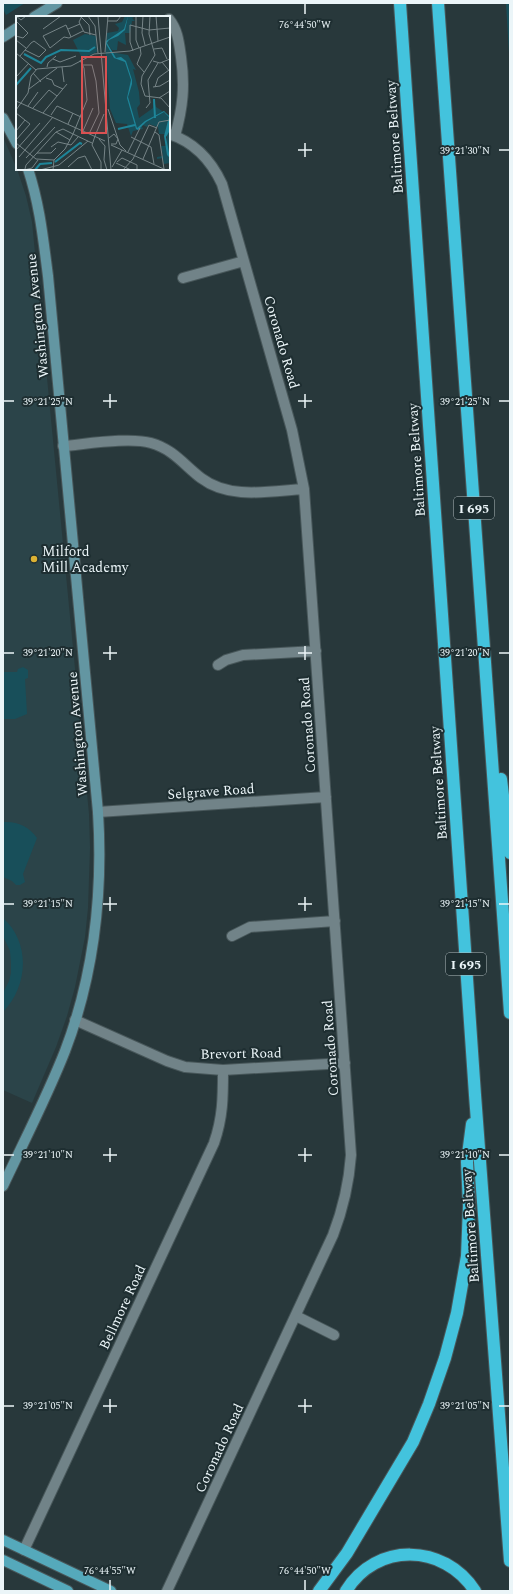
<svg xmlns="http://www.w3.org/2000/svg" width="513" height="1594" viewBox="0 0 513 1594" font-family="Spectral,serif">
  <rect width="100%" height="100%" fill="#28383b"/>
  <path fill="#2b4449" d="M3,137L17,169L26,196L32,222L89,814L90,848L88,908L85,937L75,987L67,1016L56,1047L32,1103L3,1090Z"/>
  <path fill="#184f5a" d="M3,3H25L6,15L3,9Z
    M506,3H510V70Z
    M23,667L28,670V678L25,679L27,714L15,719H3V672H17L18,669Z
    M3,822C17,821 29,826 37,838L23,874L25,882L20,885H16L12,881L3,877Z
    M3,918C31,943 28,986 3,1012V993L9,981L11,973V963L10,951L3,936Z"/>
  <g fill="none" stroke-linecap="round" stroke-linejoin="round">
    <defs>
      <path id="minor" d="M169,19C178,30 179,43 181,57C185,86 183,107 175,136
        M183,278L244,261
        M63,446C87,444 130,437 151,443C173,449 184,465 201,478C230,500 270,491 304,489
        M218,665L226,660L243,655L316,651
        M98,812L326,797
        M232,936L250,927L335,921
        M75,1020L167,1061L185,1067L223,1070L345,1063
        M296,1316L334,1335
        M24,1550L214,1143C223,1117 223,1097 223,1070
        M167,1591L333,1235C343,1209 349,1183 351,1155L304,489L292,430L222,184C211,160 194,142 169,134"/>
      <path id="secondary" d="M34,17L57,3
        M3,37L17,28
        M3,118L17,144
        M3,1186C24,1141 47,1097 65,1051C94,975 103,893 98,812L48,276C43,238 40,206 28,169"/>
      <path id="primary" d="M3,1540L111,1591
        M3,1560L68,1591"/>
      <path id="motorway" d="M400,3L475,1095L510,1561
        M438,3L510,1013
        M501,779L510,853
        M319,1591L347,1553L413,1442L429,1404L445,1358L457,1313L467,1256L469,1206L467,1162L472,1124
        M346,1591C376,1542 444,1543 475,1591"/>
    </defs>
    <use href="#minor" stroke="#48575a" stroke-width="12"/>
    <use href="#secondary" stroke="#48575a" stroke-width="12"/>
    <use href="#primary" stroke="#48575a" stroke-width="12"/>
    <use href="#motorway" stroke="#48575a" stroke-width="14"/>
    <use href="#minor" stroke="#718388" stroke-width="10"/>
    <use href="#secondary" stroke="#6396a2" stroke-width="10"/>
    <use href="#primary" stroke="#55a9bb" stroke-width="10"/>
    <use href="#motorway" stroke="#43c3dd" stroke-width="12"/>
  </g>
  <path fill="none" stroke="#ebf5f8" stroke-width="1.5" d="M305,4V14M305,143V157M298,150H312M499,150H509M110,394V408M305,394V408M4,401H14M103,401H117M298,401H312M499,401H509M110,646V660M305,646V660M4,653H14M103,653H117M298,653H312M499,653H509M110,897V911M305,897V911M4,904H14M103,904H117M298,904H312M499,904H509M110,1148V1162M305,1148V1162M4,1155H14M103,1155H117M298,1155H312M499,1155H509M110,1399V1413M305,1399V1413M4,1406H14M103,1406H117M298,1406H312M499,1406H509M110,1580V1590M305,1580V1590"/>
  <circle fill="#dcb233" stroke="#1e2e31" stroke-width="1.5" cx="34" cy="559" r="4"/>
  <g text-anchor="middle" stroke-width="4" stroke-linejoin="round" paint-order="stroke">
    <g fill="#1e2e31" stroke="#aeb9bc" stroke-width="1">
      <rect x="454" y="497" width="40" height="22" rx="3"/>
      <rect x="446" y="953" width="40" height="22" rx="3"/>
    </g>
    <g font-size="13" font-weight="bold" fill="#ebf5f8">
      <text x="474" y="513">I 695</text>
      <text x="466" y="969">I 695</text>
    </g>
    <g font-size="14" fill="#ebf5f8" stroke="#1e2e31">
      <text transform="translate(394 137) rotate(-94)" y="5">Baltimore Beltway</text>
      <text transform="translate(37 316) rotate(-96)" y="5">Washington Avenue</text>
      <text transform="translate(282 342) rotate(74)" y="5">Coronado Road</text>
      <text transform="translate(416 460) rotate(-94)" y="5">Baltimore Beltway</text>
      <text transform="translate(307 725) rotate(-94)" y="5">Coronado Road</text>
      <text transform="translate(77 734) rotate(-95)" y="5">Washington Avenue</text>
      <text transform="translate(438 783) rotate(-94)" y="5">Baltimore Beltway</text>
      <text transform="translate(211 791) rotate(-4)" y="5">Selgrave Road</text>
      <text transform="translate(330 1048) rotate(-94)" y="5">Coronado Road</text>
      <text transform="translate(241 1053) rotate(-1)" y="5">Brevort Road</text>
      <text transform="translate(470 1226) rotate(-94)" y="5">Baltimore Beltway</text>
      <text transform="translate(122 1307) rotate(-65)" y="5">Bellmore Road</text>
      <text transform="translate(219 1448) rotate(-65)" y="5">Coronado Road</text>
    </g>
    <g font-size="14" fill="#ebf5f8" stroke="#1e2e31" text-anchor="start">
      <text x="42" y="556">Milford<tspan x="42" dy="16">Mill Academy</tspan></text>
    </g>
  </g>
  <g transform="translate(16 16)">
    <rect width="154" height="154" fill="#28383b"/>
    <path d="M109,0H121L116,2L119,5H116L114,17H109L110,29L102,25L101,34H96L91,27L95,21L90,27L94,36L112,39L120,54L117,53L123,76L124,88L121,92L123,102L137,92V82L140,91L154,100V147L148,148L147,142L141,143V141L147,140L145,130H151V118H143L142,111L133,108L131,111L125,108L127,113L117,115L115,120L111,108L100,107L94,93L89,28L91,17L102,15L103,12L99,8L106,6ZM69,18L80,20L81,36L66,42L57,24Z" fill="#184f5a"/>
    <path d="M112,0L109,14L102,20L93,24L91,27L100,42L105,41L110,45L116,64V68L112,81L121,112L129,105L148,95L154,101L153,116L150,121L154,142L151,139L148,120L153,101L148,96L130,106L122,114L120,113L111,82L115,64L109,46L98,42L90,28V25L108,13Z" fill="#1e8599"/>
    <path fill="none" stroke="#1e8599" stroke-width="2" d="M8,38L25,47L30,41L45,34L73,35L79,31M0,69L15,52M138,83L139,102M102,113L119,109M39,146L64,127L66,128M19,154L24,148L36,147"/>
    <path fill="none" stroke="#768487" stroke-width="1" d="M0,0L5,4L10,0M66,0L63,6L68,16L80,19M72,0L79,10L82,37M82,0L95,154M120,0V24L123,32M127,0L126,17L129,29M134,0L133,18L139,39L126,60L125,68L129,80L145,82L154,92M140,0L142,25M65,1L73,9L74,19M0,5L12,17L7,22L0,20M92,5H101L105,0M27,13L45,0M52,13L64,8M55,21L50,9L27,20L34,32L48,21L53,22L67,15M0,24L10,32M124,31L125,38L121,48L128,56M138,33L146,32L151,43M117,35L114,26V9L133,14L154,12M89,36L92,0M0,37L20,54M4,40L15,27L18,25L30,34L23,41L9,34M37,43L44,46L60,40M64,44L68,52L71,84L57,118L76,127M137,45L144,47L154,43M146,46L154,56M67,49H76L80,65L83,97L73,118M31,51L32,47L40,40M46,51L48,66M17,57L25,66M0,61L13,47M30,62L36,64L38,69L47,73M137,71L144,70L154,64M139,71L142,62L153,54M13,73L41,52M143,82L154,75M0,85L89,125M12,90L22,76M17,92L33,74L41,80M130,92L134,87L132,64L142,47M92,93L104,129L110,135M0,94L12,77L15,60L21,53L55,50L78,38L114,35L154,21M0,97L14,108L0,124M27,97L51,68M35,99L41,90L65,101M52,108L57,97M0,115L9,104M67,115L77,92M40,116L54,124M139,116L143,119L148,153M79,120L76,129L85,146V154M79,120L88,98M115,121L135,131L138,148M93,122L98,118L102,123L100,128H95M83,123L89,130L88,144L91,154M0,127L20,143L38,144M95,129L150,154M35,131L42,126L55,129L62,121M0,134L24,107M112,136L124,112M21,137H35L40,132M3,141L37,101M10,142L39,111M127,143L143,106L154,104M101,146L106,142L121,149V154M100,147L115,154M52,151L62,142L69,140L76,154M96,151L106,134M9,153L10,149L40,116L47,113L57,118L49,133L38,144L37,154M8,154L16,152L22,144M24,154L43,149L72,125M107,154L117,143L133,109L141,112"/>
    <path fill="#da5152" fill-opacity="0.15" stroke="#da5152" stroke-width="2" d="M66,41H90V117H66Z"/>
    <rect width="154" height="154" fill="none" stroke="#ebf5f8" stroke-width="2"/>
  </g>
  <g font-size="10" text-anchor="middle" fill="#ebf5f8" stroke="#1e2e31" stroke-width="4" stroke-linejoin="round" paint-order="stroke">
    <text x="305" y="28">76°44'50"W</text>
    <text x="465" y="154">39°21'30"N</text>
    <text x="48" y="405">39°21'25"N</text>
    <text x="465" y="405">39°21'25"N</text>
    <text x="48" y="656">39°21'20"N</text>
    <text x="465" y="656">39°21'20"N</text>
    <text x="48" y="907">39°21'15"N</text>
    <text x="465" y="907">39°21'15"N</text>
    <text x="48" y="1158">39°21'10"N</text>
    <text x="465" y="1158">39°21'10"N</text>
    <text x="48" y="1409">39°21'05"N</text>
    <text x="465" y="1409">39°21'05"N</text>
    <text x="110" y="1574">76°44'55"W</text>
    <text x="305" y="1574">76°44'50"W</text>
  </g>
  <rect width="513" height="1594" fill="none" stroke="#ebf5f8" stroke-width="8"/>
</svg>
